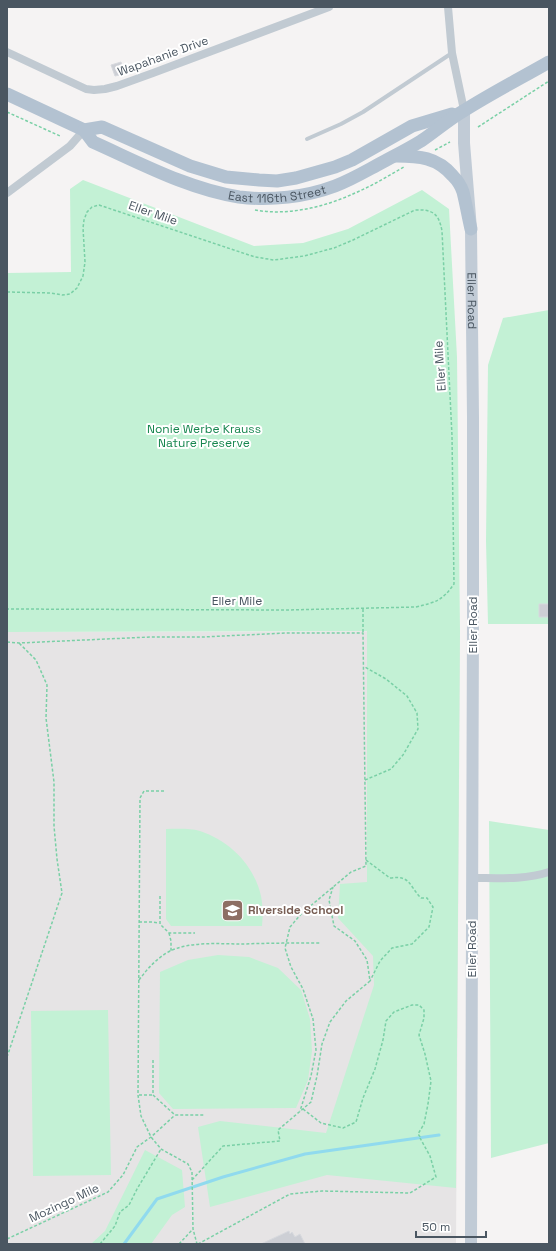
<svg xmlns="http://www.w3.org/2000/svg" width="556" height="1251" viewBox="0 0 556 1251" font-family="'Space Grotesk',sans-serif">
  <rect width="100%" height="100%" fill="#f5f3f3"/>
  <path fill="#e6e4e5" d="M460,631L456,1244H7V632Z"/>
  <path fill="#c3f1d5" d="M83,180L254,246L303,243L348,229L422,190L449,209L457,357L460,631L456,1188L327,1175L210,1207L198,1127L220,1121L326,1133L374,985L373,956L338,918L340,884L367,882V631L7,632V273L71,272L70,189Z
    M549,310V624H488L486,541L488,365L503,318Z
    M489,821L549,830V1143L491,1158Z
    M166,829C177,829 189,828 200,831C230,841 254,865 261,896C263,906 263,916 262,926H171L166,919Z
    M218,955L249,957L278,968L301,990L310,1019L312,1051L308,1080L296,1108L173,1109L159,1093L160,972L188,960Z
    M108,1010L111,1175L33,1176L31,1011Z
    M145,1150L182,1170L185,1207L172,1215L151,1244H91L105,1231Z"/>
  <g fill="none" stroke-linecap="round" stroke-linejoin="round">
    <path stroke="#90daee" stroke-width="3" d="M124,1244L157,1199L223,1177L305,1154L439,1135"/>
  </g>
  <path fill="#cdcfd5" stroke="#d7d9de" d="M121,62L124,74L115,76L111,65Z
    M539,604H549V617H539Z
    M289,1231L290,1234L292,1232L295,1237L300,1234L305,1244H261Z"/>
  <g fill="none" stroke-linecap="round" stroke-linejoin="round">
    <path stroke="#7ad0a6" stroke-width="1.5" stroke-dasharray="3 2" stroke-linecap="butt" d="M7,112L60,136
      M478,127L549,81
      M435,150L450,142
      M255,210C288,216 325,207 355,193C372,186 388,176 404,167
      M7,292L51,293L62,295L70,294L77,288L83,276L85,262L83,228L84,220L87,212L92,207L99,205L255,257L274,260L304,256L334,248L353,240L415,210C433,209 439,214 442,231L452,436L454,584C442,601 436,602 416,607L287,610L7,609
      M363,609V633
      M7,642L19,643L150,637H203L286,633H363L366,866L351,872L302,913L290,927L285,948L291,967L303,989L313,1019L316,1050L311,1076L300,1111
      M365,780L391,769L403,755L418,729L417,713L407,696L386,679L365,667
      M164,791H144L140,798L138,1095L141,1116L151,1137L161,1149L188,1164L192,1172L193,1229L197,1244
      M366,860L390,878C411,875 409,886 421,898H427L433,907L429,927L412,944L392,948L380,961L370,981
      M160,896V924L169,933H195
      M139,922H152L159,923
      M169,933L171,941V951
      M139,980C148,968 157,958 170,951C192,941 219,944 243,944C269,943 294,943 320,943
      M7,1057L62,893L57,859L54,826V782L46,718L47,685L36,660L19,643
      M153,1060V1095L175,1115H205
      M139,1095H153
      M303,1109L321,1123L343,1128L356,1122L363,1098L375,1069L383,1040L386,1021L394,1012L412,1005H419L424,1010V1018L419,1035L425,1054L431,1081L428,1104L424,1124L418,1134L421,1138
      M192,1180L223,1146L280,1141L278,1130L311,1102L317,1076L322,1044L330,1022L346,1001L370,981L367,960L355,941L334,926L329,900L333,887
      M7,1239L108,1192L123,1175L137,1147L151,1137L175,1115
      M100,1244L115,1226L120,1212L129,1205L137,1189L161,1149
      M179,1244L193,1229
      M198,1244L290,1194L322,1191L410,1193L436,1177L430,1156L420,1138"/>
    <path stroke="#c1cad2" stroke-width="4" d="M307,139L341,124L363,112L452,53"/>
    <path stroke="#c1cad2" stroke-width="8" d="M448,7L452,53L464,110
      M7,52L86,89L94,90L105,89L117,86L153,73L329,7
      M7,193L70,146L84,130
      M473,878C498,878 524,880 549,872"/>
    <path stroke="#c1cbd6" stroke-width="12" id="s1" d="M464,110V143L471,229L473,417V615L471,1244"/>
    <g stroke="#b3c2d1" stroke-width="13">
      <path d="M7,94L84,130L102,127L190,166L226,177L259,180L277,181L296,178L335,167L352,160L412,126L452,114"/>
      <path id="s2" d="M84,130L93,142C140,163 188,189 239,197C270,201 306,197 335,186C351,180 366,171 381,163C394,156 408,149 421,141C436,131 449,119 465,110C492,93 521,78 549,62"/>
      <path d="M396,156C419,156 437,157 453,176C457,180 461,186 463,192C466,204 468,216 471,229"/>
    </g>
  </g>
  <defs>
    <symbol id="school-square" viewBox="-11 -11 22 22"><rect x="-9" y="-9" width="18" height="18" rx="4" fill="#8d6e63" stroke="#fff"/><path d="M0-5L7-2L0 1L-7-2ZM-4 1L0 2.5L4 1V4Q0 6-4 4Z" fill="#fff"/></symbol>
  </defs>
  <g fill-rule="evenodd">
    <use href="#school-square" x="220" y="898" width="25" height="25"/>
  </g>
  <g text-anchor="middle" stroke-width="4" stroke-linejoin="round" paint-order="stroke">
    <g font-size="12" fill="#4a5661" stroke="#fff">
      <text transform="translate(163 56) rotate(-20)" y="4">Wapahanie Drive</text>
      <text dy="4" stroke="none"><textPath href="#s2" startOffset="210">East 116th Street</textPath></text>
      <text transform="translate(153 213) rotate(19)" y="4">Eller Mile</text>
      <text dy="4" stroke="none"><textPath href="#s1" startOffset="191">Eller Road</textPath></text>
      <text transform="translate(440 366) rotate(-94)" y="4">Eller Mile</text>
      <text x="237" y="605">Eller Mile</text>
      <text transform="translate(473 625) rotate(-90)" y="4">Eller Road</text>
      <text transform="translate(472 949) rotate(-90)" y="4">Eller Road</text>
      <text transform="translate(64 1203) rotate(-25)" y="4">Mozingo Mile</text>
    </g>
    <g font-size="12" fill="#17864f" stroke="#fff">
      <text x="204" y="433">Nonie Werbe Krauss<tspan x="204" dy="14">Nature Preserve</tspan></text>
    </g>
    <g font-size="12" font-weight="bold" fill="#785e54" stroke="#fff" text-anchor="start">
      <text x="248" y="914">Riverside School</text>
    </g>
  </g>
  <rect width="556" height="1251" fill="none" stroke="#4a5661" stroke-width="16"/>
  <path d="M416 1231v6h70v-6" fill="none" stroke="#4a5661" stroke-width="2"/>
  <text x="422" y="1231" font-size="12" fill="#4a5661" stroke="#ffffff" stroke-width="3" paint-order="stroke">50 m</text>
</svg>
